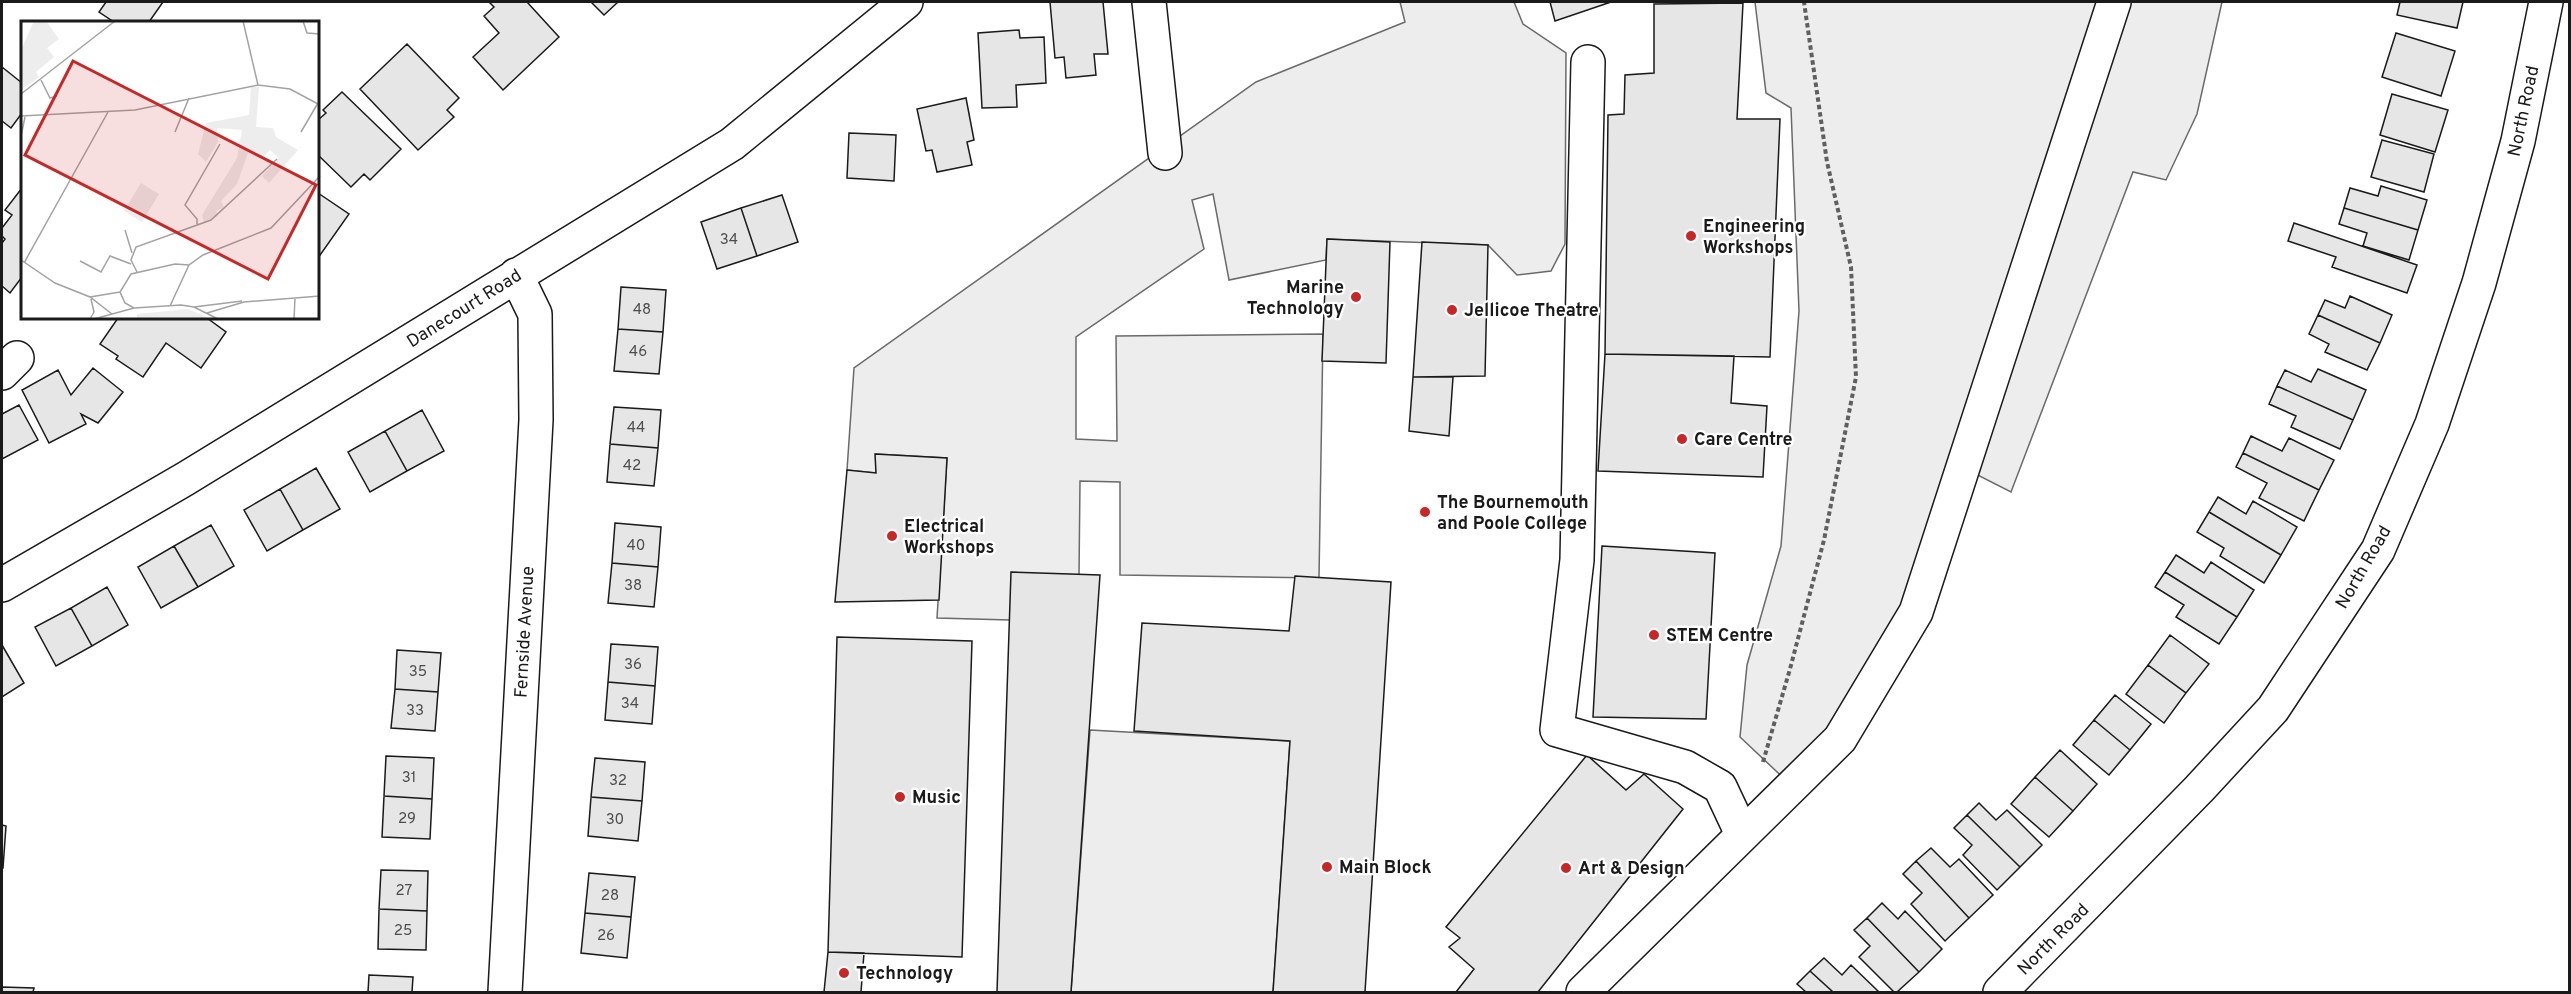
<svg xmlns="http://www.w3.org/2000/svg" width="2571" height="994" viewBox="0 0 2571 994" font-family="Overpass,sans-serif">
  <rect width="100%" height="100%" fill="#fff"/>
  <path fill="#ededed" stroke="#6a6a6a" stroke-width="1.5" d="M1400,2H1514L1523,24L1566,53L1565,244L1551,271L1517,275L1488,245L1327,239L1326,260L1229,280L1213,194L1192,200L1204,249L1076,337V439L1117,441L1116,336L1323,334L1319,578L1120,575V482L1080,481L1079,575L1010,620L937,618L947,458L876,454V473L847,470L854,368L1256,82L1405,22Z
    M1755,2H2222L2197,114L2166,180L2133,172L2011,492L1964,468L1916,612L1792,786L1740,737L1747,665L1781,546L1799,311L1791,108L1766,93Z
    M1090,730L1290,741L1273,992H1071Z"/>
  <path fill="#e6e6e6" stroke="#1a1a1a" stroke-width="1.5" d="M106,2H163L149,22H114L99,12Z
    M489,2H527L559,37L503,90L473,57L499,33L484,16L494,7Z
    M591,2H618L604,15Z
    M1050,2H1103L1108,54H1094L1096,75L1066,78L1064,57L1055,58Z
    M1550,2H1611L1555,21Z
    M2400,2H2463L2457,28L2397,15Z
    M1743,3L1737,119H1780L1770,357L1605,354L1608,115L1624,114L1625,75L1654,73V4Z
    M1019,30L1020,38L1044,37L1046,83L1016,85L1017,107L982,108L978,33Z
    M2396,33L2455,51L2441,96L2382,77Z
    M407,44L459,98L447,110L454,117L418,150L360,89Z
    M2,67L22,83V113L11,128L2,121Z
    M342,92L401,149L370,180L364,174L351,187L318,155V120L326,113L323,110Z
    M2392,94L2448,110L2435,152L2380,135Z
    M966,98L974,140L967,142L972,165L937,172L932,150L926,151L917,109Z
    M849,133L896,135L894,181L847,178Z
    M2382,140L2434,154L2424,192L2371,177Z
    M2381,186L2427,200L2418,230L2344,208L2350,188L2378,196Z
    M22,188V277L10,293L2,286V243L5,239L2,236V228L12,215L5,210Z
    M318,193L349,214L318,258Z
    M782,195L798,242L757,256L741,208Z
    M741,208L757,256L717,269L701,222Z
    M2344,208L2418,230L2409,260L2363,246L2367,233L2339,224Z
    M2294,223L2417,265L2407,293L2332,267L2336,257L2288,241Z
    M1327,239L1390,242L1386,363L1322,361Z
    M1422,242L1488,245L1485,376L1413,377Z
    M621,287L666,290L663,332L618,329Z
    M2350,296L2392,315L2380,343L2318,315L2325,300L2345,308Z
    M2318,315L2380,343L2367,370L2325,352L2329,344L2309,334Z
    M118,318H207L226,332L201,368L166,343L143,377L116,359L118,356L100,344Z
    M618,329L663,332L659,374L614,371Z
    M1605,354L1734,356L1731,403L1767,406L1763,477L1598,471Z
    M93,368L123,392L98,423L81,414L86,424L49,443L22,390L58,370L71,395Z
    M2318,369L2366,390L2353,420L2277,386L2285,370L2311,382Z
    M1413,377H1453L1449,436L1409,431Z
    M2277,386L2353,420L2340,449L2291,427L2296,416L2269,404Z
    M19,405L38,440L2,459V414Z
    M614,407L661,410L658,448L610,444Z
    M422,410L444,451L407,471L385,431Z
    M385,431L407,471L370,492L348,452Z
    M2251,436L2282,451L2289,438L2334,460L2319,490L2243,453Z
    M610,444L658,448L654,486L607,482Z
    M2243,453L2319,490L2304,521L2259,498L2267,483L2236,467Z
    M875,454L947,458L939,600L835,602L847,470L876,473Z
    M316,468L340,509L303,530L280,489Z
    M280,489L303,530L267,551L244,510Z
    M2218,497L2246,514L2253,501L2297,527L2281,555L2209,512Z
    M2209,512L2281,555L2264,583L2220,556L2224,548L2197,532Z
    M615,523L661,527L658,567L612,563Z
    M211,525L234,566L198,587L174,546Z
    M174,546L198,587L161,608L138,567Z
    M1602,546L1715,553L1706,719L1593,717Z
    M2176,555L2204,573L2211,562L2254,590L2237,617L2165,572Z
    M612,563L658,567L654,607L608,603Z
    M1011,572L1100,575L1071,992H997Z
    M2165,572L2237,617L2219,644L2176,617L2184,605L2155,587Z
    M1295,576L1391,582L1365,992H1273L1290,741L1134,731L1142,623L1289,631Z
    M107,587L128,625L92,646L71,608Z
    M71,608L92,646L56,666L35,627Z
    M2170,635L2209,664L2186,693L2148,665Z
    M837,637L972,641L962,957L828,952Z
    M611,644L658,647L655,686L608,682Z
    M2,645L24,683L2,697Z
    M397,650L441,653L438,692L395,689Z
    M2148,665L2186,693L2164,723L2126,694Z
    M608,682L655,686L652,724L605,720Z
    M395,689L438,692L435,731L391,728Z
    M2115,695L2151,724L2130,750L2094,720Z
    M2094,720L2130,750L2109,775L2073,745Z
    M2060,750L2097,784L2073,811L2035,777Z
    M1587,755L1626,790L1644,774L1683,809L1538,992H1456L1474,969L1449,947L1460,938L1446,927Z
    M386,756L434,758L432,799L384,796Z
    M595,758L645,762L642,801L591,797Z
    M2035,777L2073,811L2049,837L2011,804Z
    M384,796L432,799L430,839L382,837Z
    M591,797L642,801L638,841L588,836Z
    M1979,803L1996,820L2007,810L2042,845L2020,867L1967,815Z
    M1967,815L2020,867L1997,890L1963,855L1972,845L1954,828Z
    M2,825L6,826L3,868H2Z
    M1931,848L1950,867L1959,859L1993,895L1969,918L1916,861Z
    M1916,861L1969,918L1945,941L1911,904L1922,893L1903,874Z
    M381,870L428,871L427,911L379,909Z
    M589,873L635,877L631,917L585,913Z
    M1882,903L1898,919L1905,911L1942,949L1919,972L1867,918Z
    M379,909L427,911L426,950L378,949Z
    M585,913L631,917L627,958L581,953Z
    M1867,918L1919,972L1897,992H1894L1859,957L1870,946L1854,930Z
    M828,952L864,953L861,992H824Z
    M1824,958L1842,975L1851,965L1879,992H1833L1810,971Z
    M1810,971L1833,992H1806L1797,984Z
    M369,975L413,977L412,992H368Z
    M2,987L34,988L33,992H2Z"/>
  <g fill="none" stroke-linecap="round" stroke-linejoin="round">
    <defs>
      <path id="minor" d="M1149,2L1165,153
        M1588,62L1577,560L1557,730L1685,767L1720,787L1742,834
        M2,373L17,358
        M2,585L185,479L732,144L906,2
        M505,992L536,420L535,314L516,275
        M1583,992L1840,739L1916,612L2114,2
        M2000,992L2199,789L2273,709L2378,550L2432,424L2479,283L2518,141L2546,2"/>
    </defs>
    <use href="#minor" stroke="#1a1a1a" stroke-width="36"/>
    <path stroke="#5f5f5f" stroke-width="4" stroke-dasharray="4.5 3" stroke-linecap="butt" d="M1763,762L1790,669L1824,540L1856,377L1851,267L1827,162L1804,2"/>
    <use href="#minor" stroke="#fff" stroke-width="33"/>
  </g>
  <g fill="#c62828" stroke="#fff" stroke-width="2">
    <circle cx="1691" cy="236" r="6"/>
    <circle cx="1356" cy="297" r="6"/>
    <circle cx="1452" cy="310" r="6"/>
    <circle cx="1682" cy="439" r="6"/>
    <circle cx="1425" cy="512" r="6"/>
    <circle cx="892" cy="536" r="6"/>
    <circle cx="1654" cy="635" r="6"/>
    <circle cx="900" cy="797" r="6"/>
    <circle cx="1327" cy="867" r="6"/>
    <circle cx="1566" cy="868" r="6"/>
    <circle cx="844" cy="973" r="6"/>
  </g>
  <g text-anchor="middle" stroke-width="4.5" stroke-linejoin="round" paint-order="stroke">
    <g font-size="15" fill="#4d4d4d">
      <text x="729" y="244">34</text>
      <text x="642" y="314">48</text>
      <text x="638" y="356">46</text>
      <text x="636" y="432">44</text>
      <text x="632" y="470">42</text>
      <text x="636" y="550">40</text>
      <text x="633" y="590">38</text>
      <text x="633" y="669">36</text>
      <text x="418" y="676">35</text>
      <text x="630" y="708">34</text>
      <text x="415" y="715">33</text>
      <text x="409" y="782">31</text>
      <text x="618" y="785">32</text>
      <text x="407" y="823">29</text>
      <text x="615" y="824">30</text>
      <text x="404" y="895">27</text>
      <text x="610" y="900">28</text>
      <text x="403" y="935">25</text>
      <text x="606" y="940">26</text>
    </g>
    <g font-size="18" fill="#1a1a1a" stroke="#fff">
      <text transform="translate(2523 111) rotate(-78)" y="6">North Road</text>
      <text transform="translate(464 308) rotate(-32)" y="6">Danecourt Road</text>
      <text transform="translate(2363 567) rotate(-60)" y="6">North Road</text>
      <text transform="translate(524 632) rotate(-87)" y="6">Fernside Avenue</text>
      <text transform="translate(2053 939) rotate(-45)" y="6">North Road</text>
    </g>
    <g font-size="18" font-weight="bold" fill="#1a1a1a" stroke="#fff" text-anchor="start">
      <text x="1703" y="232">Engineering<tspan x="1703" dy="21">Workshops</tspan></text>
      <text x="1344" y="293" text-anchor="end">Marine<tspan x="1344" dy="21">Technology</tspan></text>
      <text x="1464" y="316">Jellicoe Theatre</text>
      <text x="1694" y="445">Care Centre</text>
      <text x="1437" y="508">The Bournemouth<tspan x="1437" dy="21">and Poole College</tspan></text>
      <text x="904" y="532">Electrical<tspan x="904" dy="21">Workshops</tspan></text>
      <text x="1666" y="641">STEM Centre</text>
      <text x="912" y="803">Music</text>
      <text x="1339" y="873">Main Block</text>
      <text x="1578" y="874">Art &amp; Design</text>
      <text x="856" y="979">Technology</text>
    </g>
  </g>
  <g transform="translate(21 21)">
    <rect width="298" height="298" fill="#fff"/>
    <path d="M13,0H25L38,18L26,27L33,36L15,51L18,56L0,69V29ZM230,66H238L235,106L252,107L255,116L277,129L248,162L241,155L258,137L249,129L240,138L228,129L216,163L200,180L203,186L195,190L197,195L183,201L181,194L216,137L221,109L196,107L197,121L185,141L177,133L185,102L228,94ZM120,162L138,173L121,201L103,190ZM167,288L190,298L116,297V293Z" fill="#ededed"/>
    <path fill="none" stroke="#a3a3a3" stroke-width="1.5" d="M222,0L237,64M282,0L286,12L299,13M20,59L29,77L36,75M0,73L94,0M0,95L114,89L237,64L269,68L299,84M154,111L168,77M280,111L297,82M0,115L4,96M176,203V198L164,184L199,123M104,209L111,232M0,239L34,262L69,276L91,293M59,240L80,251L89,235L110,243M3,242L87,91M116,251L110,239L115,226L190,199L256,138M69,276L99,271M149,285L168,244L182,234L250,207L299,155M173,286L221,280M113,287L104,282L99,271L110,253L154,243L168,244M186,292L223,281L299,275M69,298L73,291L70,278M73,298L113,287L160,284L173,286L197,298M273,298L274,277"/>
    <path fill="#c62828" fill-opacity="0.15" stroke="#c62828" stroke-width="3" d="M52,40L295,164L247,258L4,134Z"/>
    <rect width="298" height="298" fill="none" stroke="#1a1a1a" stroke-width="3"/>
  </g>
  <rect width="2571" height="994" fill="none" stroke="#1a1a1a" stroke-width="6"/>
</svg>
